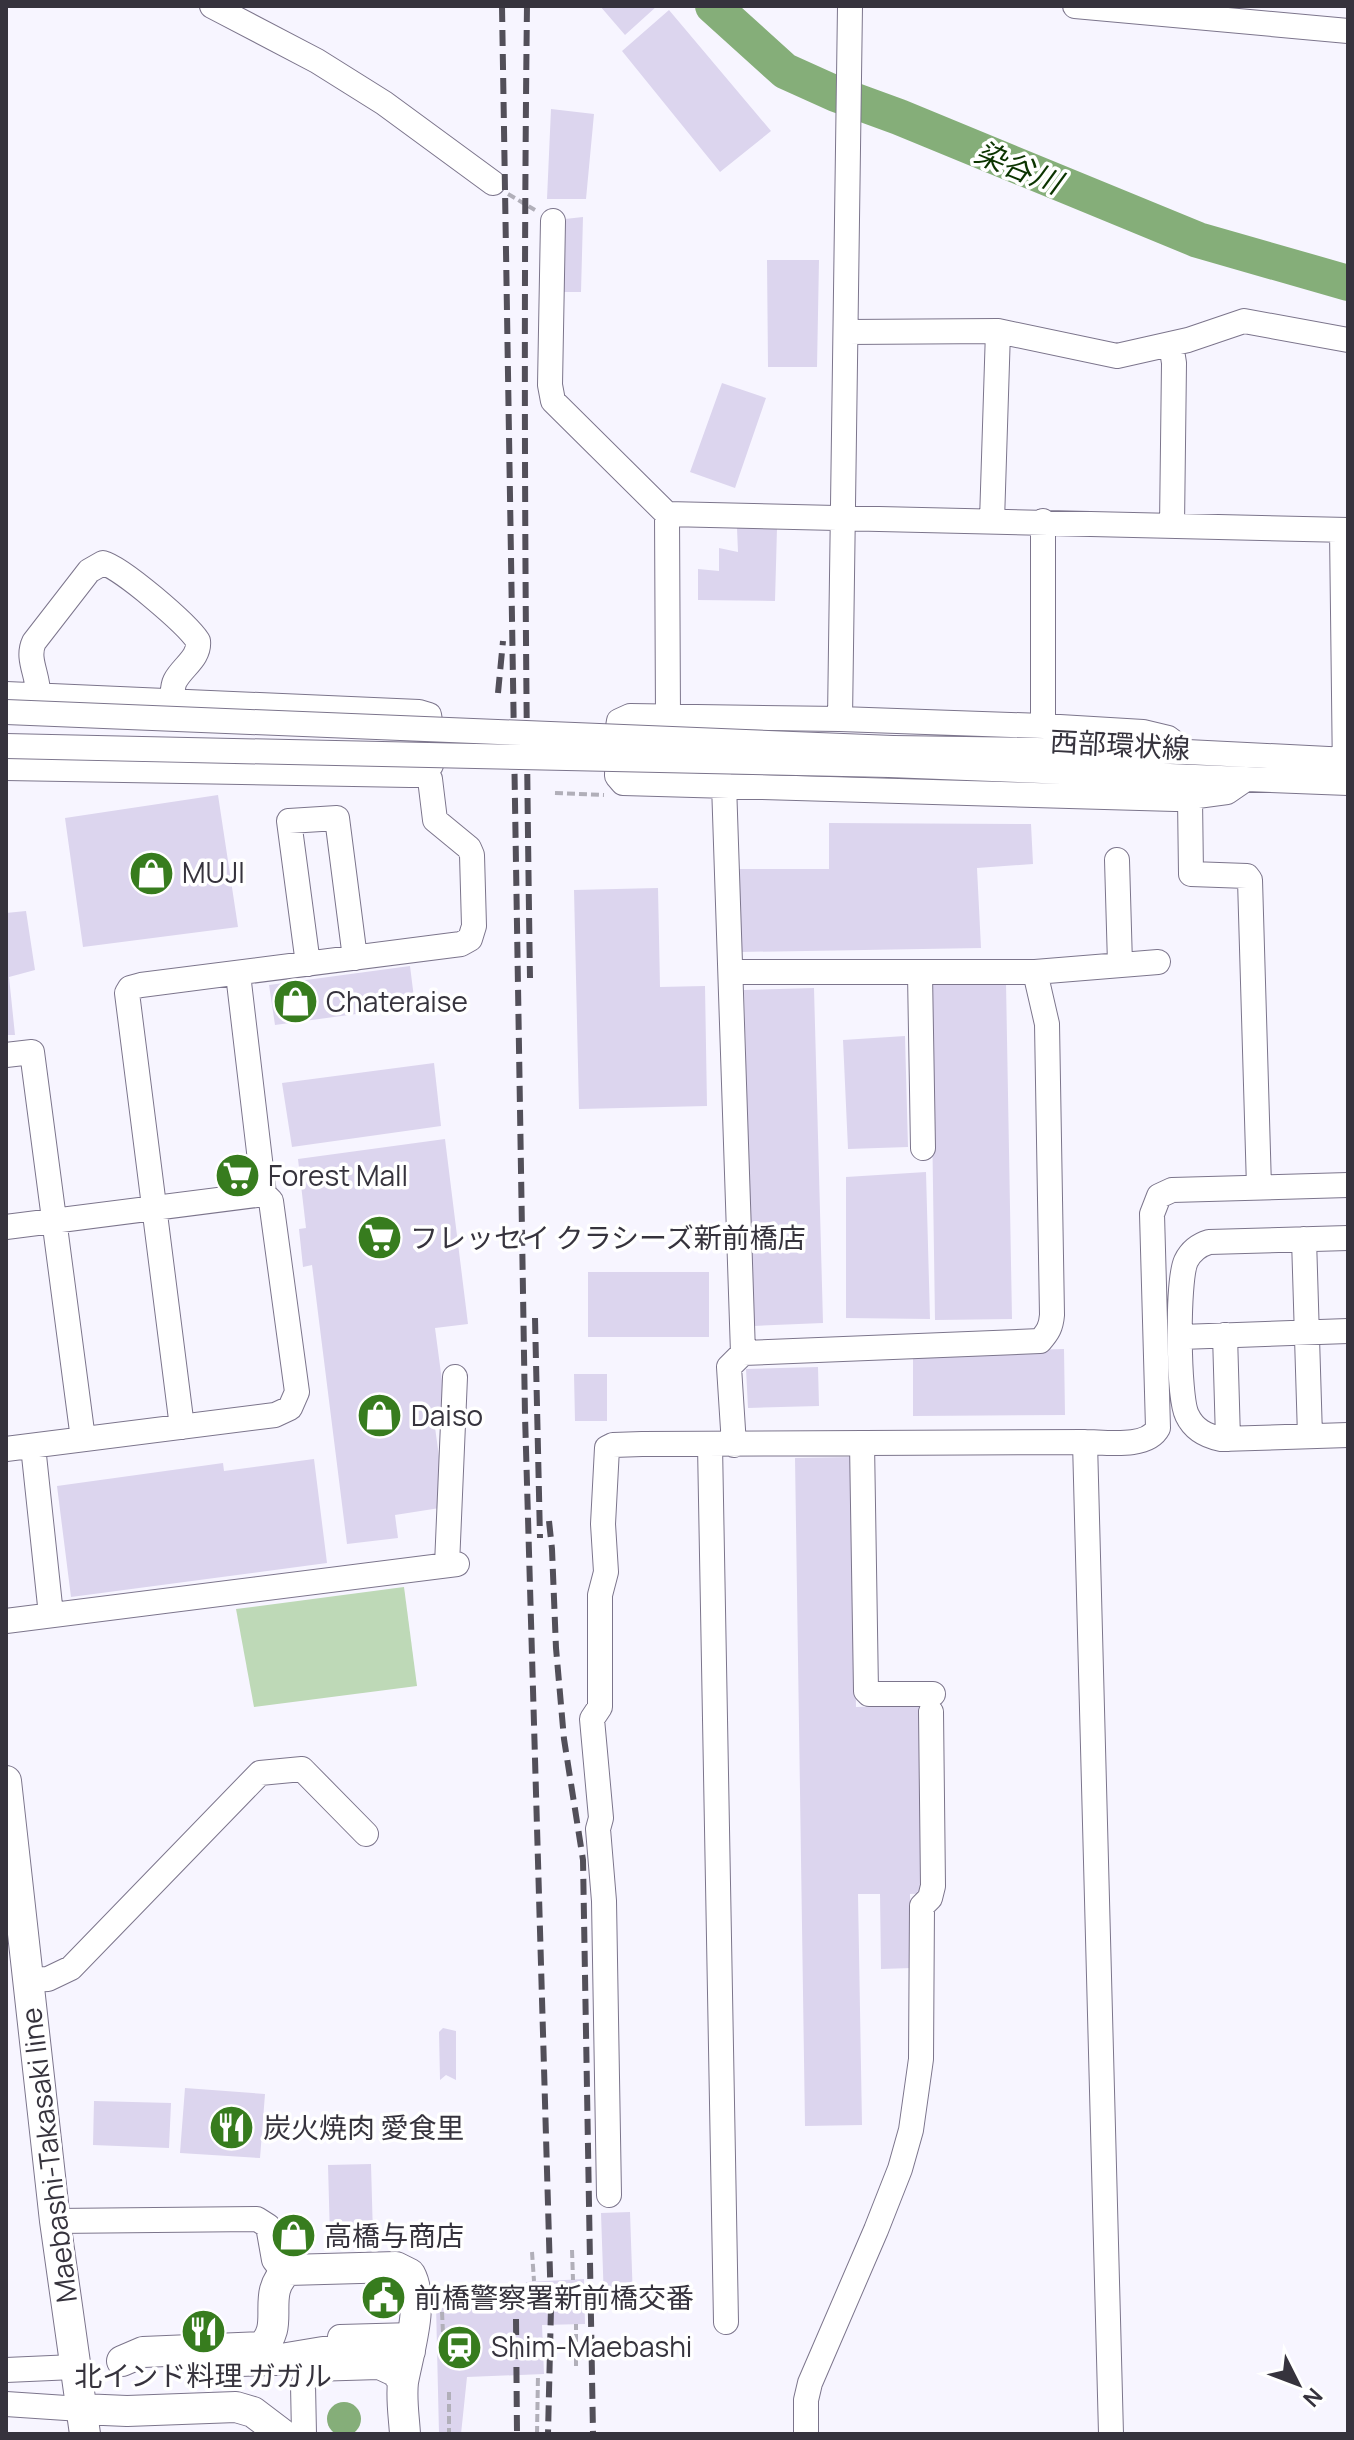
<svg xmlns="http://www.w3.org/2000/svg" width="1354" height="2440" viewBox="0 0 1354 2440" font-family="Manrope,'Noto Sans JP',sans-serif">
  <rect width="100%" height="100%" fill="#f7f5ff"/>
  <path fill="#bed9b7" d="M404,1587L417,1686L254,1707L236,1609Z"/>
  <path fill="#85ae79" d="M327 2419a17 17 0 1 1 34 0a17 17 0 1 1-34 0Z"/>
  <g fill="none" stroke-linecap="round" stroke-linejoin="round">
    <path stroke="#85ae79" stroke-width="36" d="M713,6L785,71L836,94L899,117L1198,240L1348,283"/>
  </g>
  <path fill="#dcd5ee" d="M600,6H657L625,35Z
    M669,10L771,131L720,172L622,51Z
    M551,109L594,114L586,199H547Z
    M583,217L581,292H560L565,219Z
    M767,260H819L817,367H768Z
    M722,383L766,398L735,488L690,472Z
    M737,528H777L775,601L698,600V569L719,571V548L738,552Z
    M218,795L238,927L83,947L65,818Z
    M829,823L1031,824L1033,864L977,868L981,948L740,952L739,869H829Z
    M658,888L660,987L705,986L707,1106L579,1109L574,890Z
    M26,911L35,970L9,977L15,1035H6V913Z
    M410,966L415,1006L275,1025L269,985Z
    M1006,982L1012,1319L935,1320L930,984Z
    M814,988L823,1323L753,1326L744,990Z
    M905,1036L908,1147L848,1149L843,1040Z
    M434,1063L441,1126L292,1147L282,1083Z
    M445,1139L468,1324L435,1328L446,1411L433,1413L446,1507L395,1515L398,1538L347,1544L312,1265L303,1267L299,1229L306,1228L298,1159Z
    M926,1172L930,1319L846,1318V1177Z
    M588,1272H709V1337H588Z
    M1064,1349L1065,1415L913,1416V1353Z
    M818,1367L819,1406L748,1408L746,1369Z
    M574,1374H607V1421H575Z
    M852,1457L856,1707L935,1705L938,1893L910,1894L912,1968L881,1969L880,1894H858L862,2125L805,2126L795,1458Z
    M314,1459L327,1563L71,1597L57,1486L223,1463L224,1471Z
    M443,2028L456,2031V2080L446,2075L440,2080L439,2032Z
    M185,2088L265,2094L260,2158L180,2153Z
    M94,2101L171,2103L169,2148L93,2145Z
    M371,2164L373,2236L330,2238L328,2165Z
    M630,2212L633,2300L604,2301L601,2213Z
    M584,2279L585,2324L542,2325L544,2374L467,2377L461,2434H439L436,2305H450V2309L519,2307V2300H527L526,2282Z
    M364,2282H394L401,2288L400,2309H365Z"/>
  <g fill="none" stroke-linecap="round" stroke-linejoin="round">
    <defs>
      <path id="minor" d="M212,6L317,61L384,103L493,183
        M1075,6L1348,31
        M553,221L550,385L553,401L667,514L1348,530
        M847,332L998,331L1117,356L1188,340L1244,321L1348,340
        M1171,344L1174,363L1172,526
        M667,514L668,717
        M992,521L998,331
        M1043,521V726
        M1342,530L1345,776
        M6,694L419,712L429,715L434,745L431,765L418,775H410L6,768
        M38,695C39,676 26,659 34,642L89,571L103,563C122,568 187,624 198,641C200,658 182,667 175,681C172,687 173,695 172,701
        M840,719L850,6
        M893,748L1187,752L1348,760
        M1187,752L1168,738L1143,732L1043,726L840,719L630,716L619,721L618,727L617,776L623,783L1175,799L1227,792L1243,781
        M889,765L1348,783
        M724,784L743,1353
        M1190,799L1191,874L1247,876L1250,880L1259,1187
        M1117,860L1120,964
        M308,964L289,821L337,818L355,958
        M731,972H1035L1158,962
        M238,974L264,1194
        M920,974L923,1148
        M6,1055L32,1052L83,1439
        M6,1227L264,1194L271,1201L297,1392L290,1408L275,1415L6,1449
        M1348,1238L1209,1242C1199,1245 1191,1251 1186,1261C1177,1281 1178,1397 1187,1415C1194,1430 1206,1436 1221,1439L1348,1435
        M1304,1239L1310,1436
        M1225,1335L1228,1439
        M1181,1337L1348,1331
        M182,1427L127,993L130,988L141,985L461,944L470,939L474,926L472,855L469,848L435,820L430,779L425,771
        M1085,1442C1105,1442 1147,1449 1158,1428L1152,1214L1159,1196L1172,1190L1348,1185
        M862,1443L866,1691L869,1694H933
        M710,1445L726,2322
        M734,1445L729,1367L743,1353L1040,1341C1048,1332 1051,1327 1052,1315L1047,1024L1035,972
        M33,1446L51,1615
        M447,1565L455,1377
        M6,1621L457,1564
        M29,1980L48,1979L71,1968L260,1773L302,1769L366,1834
        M609,2195L604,1901L598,1829L601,1818L592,1719L600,1707V1595L606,1572L603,1524L607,1448L613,1445L642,1444L1085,1442L1111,2434
        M55,2221L257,2219L268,2226L274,2260L284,2273
        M340,2337L413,2335
        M6,2370L74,2367
        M6,2404L81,2409
        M304,2434L303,2385L312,2369L379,2367L392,2373L403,2383
        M806,2434V2400L810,2383L876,2230L900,2169L911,2130L921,2059L922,1906L930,1898L933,1886L931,1712"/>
      <path id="major" d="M6,1781L55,2221L85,2434
        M122,2361L143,2352L261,2347C287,2326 259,2294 288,2270L396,2267L410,2274C425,2301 408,2354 403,2382C401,2399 404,2417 405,2434
        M239,2361L275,2360L323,2352L410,2351
        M81,2409L127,2411L236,2407L253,2412L282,2434"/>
    </defs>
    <use href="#minor" stroke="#7c758c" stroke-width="26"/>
    <use href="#major" stroke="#7c758c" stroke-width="32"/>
    <path stroke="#b1afb9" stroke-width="4" stroke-dasharray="8 4" stroke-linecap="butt" d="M508,194L535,210
      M555,793L604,795
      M572,2250L573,2280
      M532,2252L534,2281
      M442,2312L444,2354
      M576,2366V2324
      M449,2392V2434
      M537,2434L538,2374"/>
    <use href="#minor" stroke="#fff" stroke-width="24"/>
    <use href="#major" stroke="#fff" stroke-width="30"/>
    <path stroke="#524f59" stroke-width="6" stroke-dasharray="16 8" stroke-linecap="butt" d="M502,6L525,1415L551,2308L548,2434
      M527,6C523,330 525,654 530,978
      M498,693L503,641
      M535,1318L540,1538
      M549,1521L552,1549L556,1648L564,1739L583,1860L593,2434
      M516,2319L517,2434"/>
    <defs>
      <path id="minor-bridge" d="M6,712L893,748
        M6,746L889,765"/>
    </defs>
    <use href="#minor-bridge" stroke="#7c758c" stroke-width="26" stroke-linecap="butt"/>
    <use href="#minor-bridge" stroke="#fff" stroke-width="24"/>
  </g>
  <defs>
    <symbol id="shop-disc" viewBox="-11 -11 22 22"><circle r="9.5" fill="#377c1e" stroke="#fff"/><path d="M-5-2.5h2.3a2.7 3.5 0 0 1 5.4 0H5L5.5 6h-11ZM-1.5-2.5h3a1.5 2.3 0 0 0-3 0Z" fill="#fff"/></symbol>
    <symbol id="supermarket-disc" viewBox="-11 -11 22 22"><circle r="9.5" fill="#377c1e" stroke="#fff"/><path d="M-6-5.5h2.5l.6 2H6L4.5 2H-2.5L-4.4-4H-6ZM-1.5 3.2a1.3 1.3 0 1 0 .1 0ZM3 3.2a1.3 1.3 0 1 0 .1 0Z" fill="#fff"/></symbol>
    <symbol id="restaurant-disc" viewBox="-11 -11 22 22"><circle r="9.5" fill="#377c1e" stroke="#fff"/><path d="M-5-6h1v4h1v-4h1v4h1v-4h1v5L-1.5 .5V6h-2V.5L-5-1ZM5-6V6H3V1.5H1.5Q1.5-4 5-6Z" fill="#fff"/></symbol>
    <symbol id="civic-disc" viewBox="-11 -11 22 22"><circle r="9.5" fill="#377c1e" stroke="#fff"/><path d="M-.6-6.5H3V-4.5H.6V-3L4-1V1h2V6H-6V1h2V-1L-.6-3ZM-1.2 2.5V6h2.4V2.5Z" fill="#fff"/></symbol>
    <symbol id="station-disc" viewBox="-11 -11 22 22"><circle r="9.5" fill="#377c1e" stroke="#fff"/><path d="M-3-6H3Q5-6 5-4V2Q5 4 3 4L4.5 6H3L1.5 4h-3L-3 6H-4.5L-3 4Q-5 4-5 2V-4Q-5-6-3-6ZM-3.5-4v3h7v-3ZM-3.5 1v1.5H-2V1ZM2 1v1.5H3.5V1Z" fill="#fff"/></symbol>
  </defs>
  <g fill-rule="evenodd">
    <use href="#shop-disc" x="126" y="848" width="51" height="51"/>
    <use href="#shop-disc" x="270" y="976" width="51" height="51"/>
    <use href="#supermarket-disc" x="212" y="1150" width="51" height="51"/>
    <use href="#supermarket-disc" x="354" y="1212" width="51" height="51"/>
    <use href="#shop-disc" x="354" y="1390" width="51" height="51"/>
    <use href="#restaurant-disc" x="206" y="2102" width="51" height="51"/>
    <use href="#shop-disc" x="268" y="2210" width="51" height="51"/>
    <use href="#civic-disc" x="358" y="2272" width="51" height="51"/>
    <use href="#restaurant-disc" x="178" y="2306" width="51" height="51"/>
    <use href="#station-disc" x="434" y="2322" width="51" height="51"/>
  </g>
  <g text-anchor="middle" stroke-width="7" stroke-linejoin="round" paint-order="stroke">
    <g font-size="28" fill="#36333d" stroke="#fff">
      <text transform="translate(1120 745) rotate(3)" y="10">西部環状線</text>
      <text transform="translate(49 2155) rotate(-97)" y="10">Maebashi-Takasaki line</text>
    </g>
    <g font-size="28" fill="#36333d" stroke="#fff" text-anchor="start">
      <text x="182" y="883">MUJI</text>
      <text x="326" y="1012">Chateraise</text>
      <text x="268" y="1186">Forest Mall</text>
      <text x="410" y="1248">フレッセイ クラシーズ新前橋店</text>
      <text x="411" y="1426">Daiso</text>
      <text x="263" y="2138">炭火焼肉 愛食里</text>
      <text x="324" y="2246">高橋与商店</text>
      <text x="414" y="2308">前橋警察署新前橋交番</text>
      <text x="491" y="2357">Shim-Maebashi</text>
      <text x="203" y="2386" text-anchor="middle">北インド料理 ガガル</text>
    </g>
    <g font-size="30" font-style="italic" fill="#0b3400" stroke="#fff">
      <text transform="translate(1018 168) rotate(22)" y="10">染谷川</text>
    </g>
  </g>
  <rect width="1354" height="2440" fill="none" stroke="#36333d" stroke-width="16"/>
  <g transform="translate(1298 2384) rotate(132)" stroke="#ffffff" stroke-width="6" paint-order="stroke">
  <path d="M0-6L14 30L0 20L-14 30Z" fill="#36333d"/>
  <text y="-12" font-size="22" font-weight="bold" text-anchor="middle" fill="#36333d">N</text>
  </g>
</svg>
